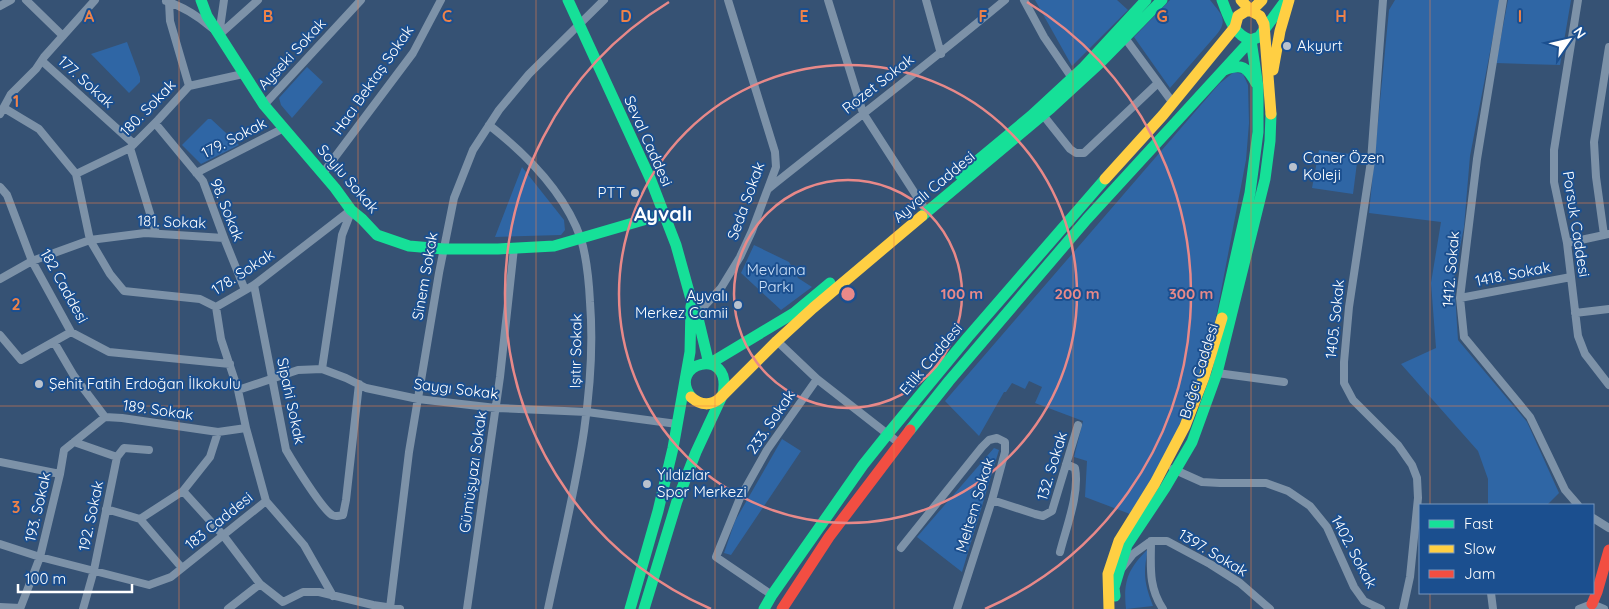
<svg xmlns="http://www.w3.org/2000/svg" width="1609" height="609" viewBox="0 0 1609 609" font-family="Quicksand,sans-serif">
  <rect width="100%" height="100%" fill="#365274"/>
  <path fill="#2f66a5" d="M1035,0H1117L1128,10L1072,66Z
    M1170,0H1210C1220,13 1229,19 1217,34L1170,88L1134,37Z
    M1395,0H1500L1470,156L1464,227L1454,278L1458,340L1527,422L1559,493L1547,505H1488V479L1478,451L1401,364L1436,348L1431,283L1441,222L1369,213L1389,10Z
    M1508,0H1571L1560,65L1496,63Z
    M127,42L140,77V82L129,93L91,54Z
    M307,67L323,82L292,118L281,105L279,98Z
    M1234,72L1243,74L1248,85L1249,123L1246,160L1213,333L1190,400L1165,459L1130,514L1085,497L1087,461L1074,457L1083,421L1035,403L1042,387L1029,381L1025,389L1012,383L1006,392H1004L979,436L945,401L1219,84Z
    M208,119H211L239,145L201,164L182,145Z
    M1319,150L1358,155L1353,194L1312,188Z
    M522,167L564,220L565,230L561,235L495,237Z
    M754,245L789,262L798,278L812,287L781,310L741,273Z
    M782,439L801,451L731,555L724,553L735,521Z
    M994,448L999,450L962,572L917,537Z
    M1148,549C1143,573 1144,583 1153,606L1126,609C1123,581 1128,569 1148,549Z"/>
  <g fill="none" stroke-linecap="round" stroke-linejoin="round">
    <path stroke="#7d92a8" stroke-width="8" d="M26,0L63,36
      M828,0L863,113L923,206
      M926,0L941,54
      M1024,0L1044,37L1072,78
      M1383,0L1371,161L1349,307L1344,362V383L1353,400L1398,445L1412,465L1417,478L1418,498L1410,577L1403,609
      M1503,0L1477,159L1460,298L1464,337L1530,417L1565,490L1578,505
      M1578,0L1554,150V182L1567,243L1578,336L1585,354L1609,385
      M166,1C184,7 198,16 212,28
      M169,2L170,21L189,86
      M0,6L11,0
      M219,35L258,0
      M219,35L224,0
      M1125,38L1173,103
      M42,61L134,144
      M264,105L361,0
      M4,108L39,129L76,174L90,240L110,274L124,291L200,299L216,307
      M0,114L11,94L36,69L44,57L95,0
      M1043,115L1070,149L1076,153H1084L1158,83
      M155,123L203,181L224,238L245,290
      M489,125C526,154 565,193 581,239C587,259 589,282 590,302C598,406 569,508 548,609
      M130,148L156,233
      M196,173L284,128
      M323,173L413,53L441,0
      M76,174L130,148L158,120L189,86L243,74
      M0,187L7,195L32,261L71,332L109,352L230,364
      M768,189C847,126 927,65 1005,0
      M1604,235L1596,177L1594,142L1609,47
      M1567,243L1609,234
      M0,279L32,261L90,240L145,233L224,238
      M254,285L286,450C293,462 322,509 332,515C336,517 339,516 343,515L346,500L359,384
      M1460,298L1571,277
      M216,307L254,285L351,210
      M1575,313L1609,309
      M697,314L721,288L740,257L752,231L776,167L775,152L728,0
      M0,335L21,360L71,332
      M777,341L817,379L899,443
      M54,342L74,376L105,417
      M322,369L342,235L351,212
      M1217,373L1284,382
      M238,390L298,370L322,369L346,378L366,388L418,399L496,408L587,412L677,424
      M74,442L117,457
      M0,462L60,474
      M1173,469L1202,482L1220,483H1266L1288,491L1310,506L1327,527L1354,587L1364,601L1381,609
      M183,491L223,535L260,584L283,602L303,592H319L373,605L400,609
      M992,500L1035,514L1043,516L1052,511L1078,425
      M266,501L304,545L333,596
      M106,509L140,519L182,568
      M1593,518L1609,528
      M140,519L183,491L210,457L218,432
      M1151,541C1151,566 1148,587 1163,609
      M0,544L40,557L149,585L171,577L266,501L246,428L238,390L221,339L216,307
      M901,548L982,447L989,440L997,438L1005,442V452L992,500L957,609
      M1060,552C1066,528 1080,493 1075,468L1066,464
      M1122,568L1133,554L1151,541H1167L1210,564L1240,583L1270,609
      M1491,593L1493,609
      M772,595L716,557L740,498L767,450L817,379
      M0,607L20,608
      M390,608L409,452L439,273L454,198L473,150L499,110L529,74L604,0
      M20,609L40,557L60,474L64,450L105,417L122,418L218,432L246,428
      M83,609L94,570L117,457L124,448L149,450
      M228,609L260,584
      M467,609L500,377L514,248
      M1579,609L1592,604L1604,609"/>
    <path stroke="#16e098" stroke-width="11" d="M201,0L207,16L264,105L335,188L351,210L362,219L377,235L409,246L444,249H498L554,246L664,214
      M568,0L650,178L676,245L691,299L697,314L709,364
      M1222,0C1228,15 1233,35 1251,40L1258,87V132L1250,193L1222,318
      M1224,70C1242,63 1247,67 1256,83
      M960,175L1031,116L1084,67L1146,0
      M922,216L1051,108L1100,63L1162,0
      M709,364L794,313L830,283
      M910,430L949,381L1087,219L1251,40L1259,37L1286,0
      M1115,596L1114,588L1127,545L1165,488L1192,442L1217,373L1265,179L1270,141L1271,114
      M630,609L658,511L673,448L690,352L691,306
      M644,609L677,501L696,452L723,394C733,345 666,363 691,397
      M764,609L772,595L863,465L887,435L968,337L1105,179"/>
    <path stroke="#ffcf43" stroke-width="11" d="M1241,0L1251,11L1260,16L1264,24L1271,114
      M1273,70L1280,31L1289,0
      M1105,179L1163,115L1235,27L1238,16L1246,11H1251L1262,0
      M691,397C701,406 711,406 720,398L777,341L813,308L922,216
      M1109,609L1108,574L1119,541L1155,483L1185,426L1204,377L1222,318"/>
    <path stroke="#f24e42" stroke-width="11" d="M1592,604L1597,592L1609,550
      M782,609L829,537L910,430"/>
  </g>
  <path fill="none" stroke="#ee8249" stroke-width="1" stroke-opacity="0.55" d="M179,0V609M358,0V609M536,0V609M715,0V609M894,0V609M1073,0V609M1251,0V609M1430,0V505M0,203H1609M0,406H1609M1430,593V609"/>
  <g fill="none" stroke="#e88989" stroke-width="2.5">
    <circle cx="848" cy="294" r="114"/>
    <circle cx="848" cy="294" r="229"/>
    <path d="M711 609A343 343 0 0 1 669 2M1027 2A343 343 0 0 1 985 609"/>
  </g>
  <g fill="#b9c2ce" stroke="#1b4f8f" stroke-width="2">
    <circle cx="1287" cy="46" r="5"/>
    <circle cx="1293" cy="167" r="5"/>
    <circle cx="635" cy="193" r="5"/>
    <circle cx="738" cy="305" r="5"/>
    <circle cx="39" cy="384" r="5"/>
    <circle cx="647" cy="484" r="5"/>
  </g>
  <g text-anchor="middle" stroke-width="4" stroke-linejoin="round" paint-order="stroke">
    <g font-size="15" fill="#fff" stroke="#1b4f8f" text-anchor="start">
      <text x="1297" y="51">Akyurt</text>
      <text x="1303" y="163">Caner Özen<tspan x="1303" dy="17">Koleji</tspan></text>
      <text x="625" y="198" text-anchor="end">PTT</text>
      <text x="728" y="301" text-anchor="end">Ayvalı<tspan x="728" dy="17">Merkez Camii</tspan></text>
      <text x="49" y="389">Şehit Fatih Erdoğan İlkokulu</text>
      <text x="657" y="480">Yıldızlar<tspan x="657" dy="17">Spor Merkezi</tspan></text>
    </g>
    <g font-size="15" fill="#fff" stroke="#1b4f8f">
      <text transform="translate(292 54) rotate(-47)" y="5">Ayseki Sokak</text>
      <text transform="translate(373 80) rotate(-55)" y="5">Hacı Bektaş Sokak</text>
      <text transform="translate(86 82) rotate(42)" y="5">177. Sokak</text>
      <text transform="translate(878 84) rotate(-38)" y="5">Rozet Sokak</text>
      <text transform="translate(148 108) rotate(-46)" y="5">180. Sokak</text>
      <text transform="translate(234 138) rotate(-27)" y="5">179. Sokak</text>
      <text transform="translate(648 141) rotate(66)" y="5">Seval Caddesi</text>
      <text transform="translate(348 179) rotate(49)" y="5">Soylu Sokak</text>
      <text transform="translate(934 187) rotate(-40)" y="5">Ayvalı Caddesi</text>
      <text transform="translate(746 201) rotate(-70)" y="5">Seda Sokak</text>
      <text transform="translate(227 210) rotate(68)" y="5">98. Sokak</text>
      <text transform="translate(172 222) rotate(2)" y="5">181. Sokak</text>
      <text transform="translate(1576 224) rotate(81)" y="5">Porsuk Caddesi</text>
      <text transform="translate(1451 269) rotate(-85)" y="5">1412. Sokak</text>
      <text transform="translate(243 272) rotate(-33)" y="5">178. Sokak</text>
      <text transform="translate(1513 274) rotate(-11)" y="5">1418. Sokak</text>
      <text transform="translate(425 276) rotate(-80)" y="5">Sinem Sokak</text>
      <text transform="translate(64 286) rotate(61)" y="5">182 Caddesi</text>
      <text transform="translate(1335 319) rotate(-84)" y="5">1405. Sokak</text>
      <text transform="translate(576 351) rotate(-89)" y="5">Işıtır Sokak</text>
      <text transform="translate(931 359) rotate(-50)" y="5">Etlik Caddesi</text>
      <text transform="translate(1199 371) rotate(-73)" y="5">Bağcı Caddesi</text>
      <text transform="translate(456 389) rotate(7)" y="5">Saygı Sokak</text>
      <text transform="translate(291 401) rotate(78)" y="5">Sipahi Sokak</text>
      <text transform="translate(158 410) rotate(8)" y="5">189. Sokak</text>
      <text transform="translate(771 422) rotate(-56)" y="5">233. Sokak</text>
      <text transform="translate(1052 466) rotate(-73)" y="5">132. Sokak</text>
      <text transform="translate(473 472) rotate(-82)" y="5">Gümüşyazı Sokak</text>
      <text transform="translate(975 505) rotate(-73)" y="5">Meltem Sokak</text>
      <text transform="translate(38 507) rotate(-77)" y="5">193. Sokak</text>
      <text transform="translate(91 516) rotate(-78)" y="5">192. Sokak</text>
      <text transform="translate(219 521) rotate(-39)" y="5">183 Caddesi</text>
      <text transform="translate(1354 552) rotate(62)" y="5">1402. Sokak</text>
      <text transform="translate(1213 553) rotate(31)" y="5">1397. Sokak</text>
    </g>
    <g font-size="15" fill="#cfe3fa" stroke="#1b4f8f">
      <text x="776" y="275">Mevlana<tspan x="776" dy="17">Parkı</tspan></text>
    </g>
    <g font-size="20" font-weight="bold" fill="#fff" stroke="#1b4f8f">
      <text x="663" y="221">Ayvalı</text>
    </g>
  </g>
  <g font-size="16" text-anchor="middle" font-weight="bold" fill="#ee8249" stroke="#1b4f8f" stroke-width="4" stroke-linejoin="round" paint-order="stroke">
    <text x="89" y="22">A</text>
    <text x="268" y="22">B</text>
    <text x="447" y="22">C</text>
    <text x="626" y="22">D</text>
    <text x="804" y="22">E</text>
    <text x="983" y="22">F</text>
    <text x="1162" y="22">G</text>
    <text x="1341" y="22">H</text>
    <text x="1520" y="22">I</text>
    <text x="16" y="107">1</text>
    <text x="16" y="310">2</text>
    <text x="16" y="513">3</text>
  </g>
  <circle cx="848" cy="294" r="8" fill="#e88989" stroke="#1b4f8f" stroke-width="2.5"/>
  <g font-size="15" text-anchor="middle" font-weight="bold" fill="#e88989" stroke="#1b4f8f" stroke-width="4" stroke-linejoin="round" paint-order="stroke">
    <text x="962" y="299">100 m</text>
    <text x="1077" y="299">200 m</text>
    <text x="1191" y="299">300 m</text>
  </g>
  <rect x="1419" y="504" width="175" height="90" fill="#1b4f8f" stroke="#7695bc"/>
  <rect x="1429" y="520" width="25" height="8" fill="#16e098" stroke="#7695bc"/>
  <text x="1464" y="529" font-size="15" fill="#ffffff">Fast</text>
  <rect x="1429" y="545" width="25" height="8" fill="#ffcf43" stroke="#7695bc"/>
  <text x="1464" y="554" font-size="15" fill="#ffffff">Slow</text>
  <rect x="1429" y="570" width="25" height="8" fill="#f24e42" stroke="#7695bc"/>
  <text x="1464" y="579" font-size="15" fill="#ffffff">Jam</text>
  <g transform="translate(1569 40) rotate(56)" stroke="#1b4f8f" stroke-width="4" paint-order="stroke">
  <path d="M0-4L9 19L0 12L-9 19Z" fill="#ffffff"/>
  <text y="-8" font-size="14" font-weight="bold" text-anchor="middle" fill="#ffffff">N</text>
  </g>
  <path d="M18 584v8h114v-8" fill="none" stroke="#ffffff" stroke-width="2.5"/>
  <text x="25" y="584" font-size="15" fill="#ffffff" stroke="#1b4f8f" stroke-width="4" paint-order="stroke">100 m</text>
</svg>
